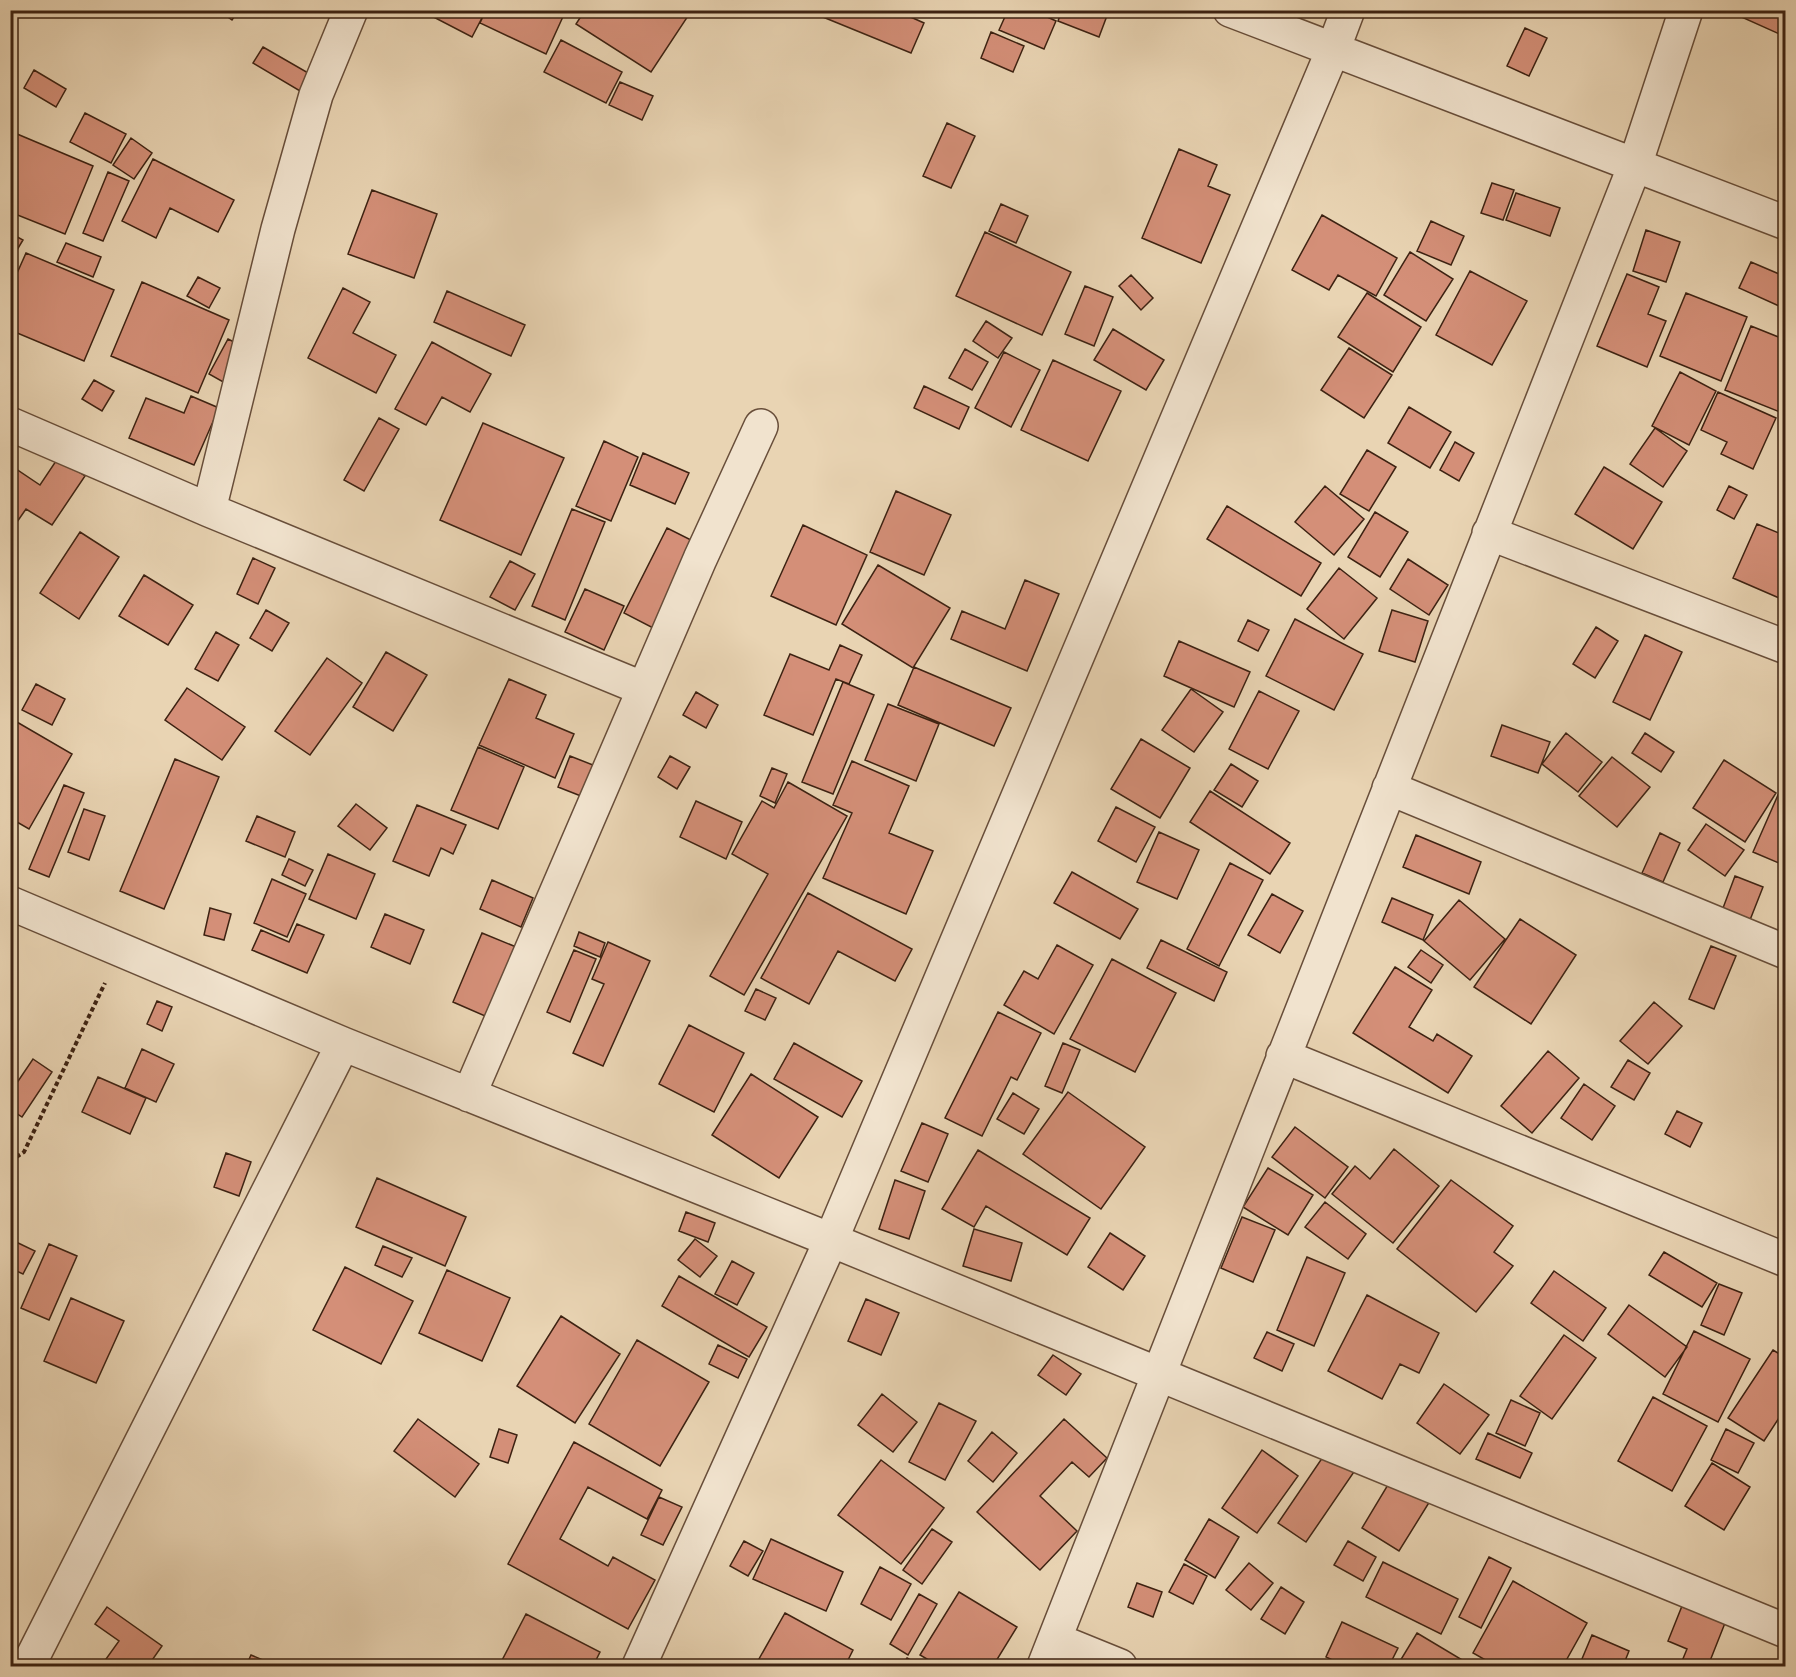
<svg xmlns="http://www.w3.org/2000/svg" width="1796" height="1677" viewBox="0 0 1796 1677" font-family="'IM FELL DW Pica',serif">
  <rect width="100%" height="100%" fill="#e9d4b3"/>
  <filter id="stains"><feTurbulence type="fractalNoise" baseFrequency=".00333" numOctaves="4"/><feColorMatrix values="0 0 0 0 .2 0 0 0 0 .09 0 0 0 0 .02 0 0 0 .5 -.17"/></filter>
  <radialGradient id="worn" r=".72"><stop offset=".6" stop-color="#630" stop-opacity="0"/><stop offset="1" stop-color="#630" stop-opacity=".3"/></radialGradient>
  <path fill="#d48f78" stroke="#3d2212" stroke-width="1.5" d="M218,10H239L232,20Z
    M481,10L485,12L472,37L422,11Z
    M486,10H566L546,54L480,23Z
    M585,10H686L690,13L651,72L576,24Z
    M820,10H895L924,23L911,53L818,15Z
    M1008,10H1032L1056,21L1044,49L999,30Z
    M1062,10H1103L1108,13L1099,37L1058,21Z
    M1726,10H1786V37Z
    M1525,28L1547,38L1529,76L1507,66Z
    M991,32L1024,46L1013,72L981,58Z
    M561,40L622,72L606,103L544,72Z
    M263,47L310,74L300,91L253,63Z
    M34,70L66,89L56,107L24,88Z
    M620,82L653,96L642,120L609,105Z
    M85,113L126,134L111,163L70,142Z
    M947,123L975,136L951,188L923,176Z
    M10,131L93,166L65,234L10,212Z
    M131,138L152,153L134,179L113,165Z
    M1179,149L1217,165L1208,186L1230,195L1201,263L1142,238Z
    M153,159L234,200L218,232L170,208L156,238L122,221Z
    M108,172L129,181L103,241L83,233Z
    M1492,183L1514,190L1503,220L1481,213Z
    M372,190L437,214L414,278L348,254Z
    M1516,193L1560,208L1550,236L1506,220Z
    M1001,204L1028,216L1016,243L989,231Z
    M1322,215L1397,258L1376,296L1338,275L1329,290L1292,270Z
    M1431,221L1464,236L1451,265L1417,251Z
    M1646,230L1680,242L1666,282L1633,271Z
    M985,232L1071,272L1042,335L956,296Z
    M10,233L23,240L17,250L10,246Z
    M66,243L101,257L93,277L57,262Z
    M1410,252L1453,279L1426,321L1384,295Z
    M26,253L114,290L84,361L10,330V289Z
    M1751,262L1786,277V293L1779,306L1739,288Z
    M1470,271L1527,301L1492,365L1436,335Z
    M1627,274L1659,287L1648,314L1666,321L1647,367L1597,346Z
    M1131,275L1153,298L1141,310L1119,286Z
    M198,277L220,288L209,308L187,296Z
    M142,282L229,320L198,393L111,356Z
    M1085,286L1113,297L1094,346L1065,334Z
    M343,288L370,302L353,333L396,355L376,393L308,358Z
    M447,291L525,325L511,356L434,322Z
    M1367,293L1421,327L1393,372L1338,337Z
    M1686,293L1747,317L1721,381L1660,356Z
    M986,321L1012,338L998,358L973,341Z
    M1751,326L1786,340V399L1780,412L1725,390Z
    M1113,329L1164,360L1146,390L1094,360Z
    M228,339L244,347L225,383L209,374Z
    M432,342L491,374L470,412L442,397L426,425L395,409Z
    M1349,348L1392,375L1364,418L1321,390Z
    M965,349L988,362L972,390L949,378Z
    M1004,352L1040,370L1011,427L975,408Z
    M1053,360L1121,391L1088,461L1021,430Z
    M1680,372L1716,391L1689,445L1652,426Z
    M94,380L114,391L102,411L82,399Z
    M924,386L969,407L959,429L914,408Z
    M1718,392L1776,418L1753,469L1721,454L1727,442L1701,430Z
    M191,396L219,408L194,465L129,438L146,398L184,413Z
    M1409,407L1451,432L1430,468L1388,443Z
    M379,418L399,429L364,491L344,480Z
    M483,423L564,458L521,555L440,520Z
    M1655,428L1687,451L1663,487L1630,464Z
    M604,441L638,457L611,521L576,506Z
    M1455,442L1474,453L1459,481L1440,470Z
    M1367,450L1396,467L1369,511L1340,494Z
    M643,453L689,473L675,504L630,485Z
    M58,458L85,476L52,525L26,509L10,532V465L40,485Z
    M1604,467L1662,502L1633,549L1575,514Z
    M1325,486L1364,519L1334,555L1295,522Z
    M1729,486L1747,495L1734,519L1717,510Z
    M896,491L951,515L924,575L870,552Z
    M1227,506L1321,563L1301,596L1207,539Z
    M572,509L605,522L565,620L532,606Z
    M1375,512L1408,532L1380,577L1348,557Z
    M1757,524L1786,536V601L1733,578Z
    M803,525L867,555L836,625L771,596Z
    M667,528L701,545L657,630L624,613Z
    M80,532L119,557L79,619L40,593Z
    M253,558L275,568L258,604L237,594Z
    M1408,559L1448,585L1429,615L1390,589Z
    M510,561L535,574L515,610L490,597Z
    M878,565L950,608L913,668L842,624Z
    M1339,568L1377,598L1344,639L1307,609Z
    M144,575L193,605L168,645L119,616Z
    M1025,580L1059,594L1027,671L951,639L962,611L1005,629Z
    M585,589L624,606L604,650L565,632Z
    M266,610L289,623L272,651L250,638Z
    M1392,610L1428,621L1415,662L1379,651Z
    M1295,619L1363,654L1334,710L1266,676Z
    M1248,620L1269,630L1258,651L1238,641Z
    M1596,627L1618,641L1595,678L1573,664Z
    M216,632L239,645L218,681L195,669Z
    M1645,635L1682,652L1650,720L1613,702Z
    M1179,641L1250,672L1234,707L1164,676Z
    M840,645L862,655L849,684L836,679L813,735L764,715L790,654L829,670Z
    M386,652L427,675L393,731L353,707Z
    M327,658L362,683L310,755L275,731Z
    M914,667L1011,708L994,746L898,705Z
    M509,679L546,695L536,718L574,734L555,778L479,745Z
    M843,682L874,695L833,794L802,782Z
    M36,684L65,699L52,725L22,710Z
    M187,688L245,727L222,760L165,720Z
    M1191,689L1223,712L1194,752L1162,730Z
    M1259,691L1299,711L1268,769L1229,749Z
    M696,692L718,705L706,728L683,715Z
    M888,704L939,724L916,781L865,760Z
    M10,718L72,754L29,829L10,818Z
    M1502,725L1550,742L1538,773L1491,756Z
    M1566,733L1602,762L1578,792L1542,764Z
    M1645,733L1674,752L1661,772L1632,753Z
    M1141,739L1190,768L1160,818L1111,789Z
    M478,747L524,767L498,829L451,810Z
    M570,756L598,767L586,798L558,787Z
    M670,756L690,767L677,789L658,777Z
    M1612,757L1650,787L1617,827L1579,796Z
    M175,759L219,777L164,909L120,891Z
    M1724,760L1776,793L1745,842L1693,808Z
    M852,761L909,786L889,833L933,851L906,914L823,878L852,813L833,805Z
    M1231,764L1258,781L1242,807L1214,790Z
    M772,768L787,774L775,803L760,796Z
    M788,782L847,816L744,995L710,976L768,874L732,854L762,801L774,808Z
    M64,785L84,793L49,877L29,869Z
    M1210,791L1290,843L1270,874L1190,822Z
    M1778,795L1786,798V866L1753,852Z
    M696,801L742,822L726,859L680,837Z
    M356,804L387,828L370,850L338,826Z
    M417,805L466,825L453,854L441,848L429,876L393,861Z
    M1116,807L1155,827L1136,862L1098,841Z
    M84,809L105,816L89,860L68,852Z
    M257,816L295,832L285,857L246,841Z
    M1706,824L1744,850L1725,876L1688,850Z
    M1159,832L1199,850L1177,899L1137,882Z
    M1660,833L1680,843L1663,882L1642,873Z
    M1416,835L1481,862L1469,894L1403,867Z
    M328,854L375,874L356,919L309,899Z
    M289,859L313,870L305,886L282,875Z
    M1230,863L1263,880L1219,966L1187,949Z
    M1072,872L1138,909L1120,939L1054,903Z
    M1735,876L1763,887L1750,920L1723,908Z
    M272,879L306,894L287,937L254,923Z
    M492,880L533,898L521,927L480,909Z
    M808,893L912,949L895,981L838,951L809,1004L761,978Z
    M1272,894L1303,911L1280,953L1248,935Z
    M1392,898L1433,915L1423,940L1382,922Z
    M1459,900L1505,939L1470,980L1424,941Z
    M210,908L231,914L224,940L204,935Z
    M385,914L424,930L410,964L371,947Z
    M1520,919L1576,955L1531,1024L1474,987Z
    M297,924L324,935L307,973L252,950L261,930L289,942Z
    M579,932L605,943L600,957L574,946Z
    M482,933L521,949L492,1019L453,1002Z
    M1161,940L1227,972L1214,1001L1147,968Z
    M608,942L650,961L603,1066L573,1053L604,984L592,979Z
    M1057,945L1093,965L1054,1034L1004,1005L1024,971L1038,979Z
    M1711,946L1736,956L1714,1009L1689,999Z
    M574,950L596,959L570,1022L547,1012Z
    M1421,950L1443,965L1431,983L1408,967Z
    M1112,959L1176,993L1135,1072L1070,1039Z
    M1395,967L1432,990L1409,1027L1433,1041L1437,1034L1472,1056L1448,1093L1353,1033Z
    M756,989L776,998L765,1020L745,1011Z
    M157,1001L172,1007L162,1031L147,1024Z
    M1654,1002L1682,1026L1648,1064L1620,1041Z
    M998,1012L1041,1033L1017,1080L1011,1077L982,1136L945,1118Z
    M689,1025L744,1053L714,1112L659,1084Z
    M794,1043L862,1081L842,1117L774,1079Z
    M1063,1043L1080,1050L1062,1093L1045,1086Z
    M142,1049L174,1064L156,1102L125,1088Z
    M1548,1051L1579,1078L1532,1133L1501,1106Z
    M33,1059L52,1072L22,1117L10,1109V1093Z
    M1628,1060L1650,1073L1634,1100L1611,1087Z
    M751,1074L818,1117L779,1178L712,1135Z
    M98,1077L146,1098L130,1134L82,1112Z
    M1584,1084L1615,1106L1592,1140L1561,1118Z
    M1068,1092L1145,1147L1101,1209L1023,1154Z
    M1013,1093L1039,1109L1024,1134L997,1119Z
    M1677,1111L1702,1123L1690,1147L1665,1134Z
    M922,1123L948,1134L928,1182L901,1171Z
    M1295,1127L1348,1167L1325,1198L1272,1157Z
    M1394,1149L1439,1186L1393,1243L1332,1194L1355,1166L1370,1179Z
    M978,1150L1090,1218L1067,1255L986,1206L974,1227L942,1209Z
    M226,1153L251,1162L239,1196L214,1187Z
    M1268,1168L1313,1195L1288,1235L1243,1207Z
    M377,1178L466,1217L445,1266L356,1227Z
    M895,1180L925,1191L909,1239L879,1229Z
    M1451,1180L1513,1226L1494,1252L1513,1266L1476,1312L1397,1249Z
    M1325,1202L1366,1234L1348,1259L1305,1227Z
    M686,1212L715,1223L708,1242L679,1231Z
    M1242,1217L1275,1230L1253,1282L1221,1268Z
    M974,1229L1022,1243L1011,1281L963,1266Z
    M1110,1233L1145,1256L1123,1290L1088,1267Z
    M695,1239L717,1256L700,1277L678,1260Z
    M14,1241L35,1251L23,1274L10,1268V1247Z
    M49,1244L77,1256L49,1320L21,1308Z
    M383,1246L412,1258L402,1277L375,1265Z
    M1664,1252L1717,1283L1702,1307L1649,1275Z
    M1307,1257L1345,1273L1314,1346L1277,1330Z
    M732,1261L754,1273L737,1305L715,1294Z
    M345,1267L413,1301L381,1364L313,1330Z
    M447,1270L510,1298L482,1361L419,1333Z
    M1554,1271L1606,1308L1583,1341L1531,1303Z
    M679,1276L767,1327L749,1357L662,1306Z
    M1719,1284L1742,1293L1724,1335L1701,1325Z
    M1367,1295L1439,1333L1419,1373L1400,1364L1382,1399L1328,1371Z
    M71,1298L124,1321L96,1383L44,1361Z
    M866,1299L899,1313L881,1355L848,1341Z
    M1629,1305L1687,1347L1665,1377L1608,1334Z
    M561,1316L620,1354L575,1423L517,1386Z
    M1694,1331L1750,1359L1718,1422L1663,1394Z
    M1267,1332L1294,1344L1282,1371L1254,1358Z
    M1564,1335L1596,1358L1552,1419L1520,1396Z
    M637,1340L709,1382L660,1466L589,1424Z
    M718,1345L747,1359L738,1378L709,1364Z
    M1773,1350L1786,1358V1407L1764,1441L1728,1418Z
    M1053,1355L1081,1374L1066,1395L1038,1375Z
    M1444,1384L1489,1415L1460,1454L1417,1423Z
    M882,1394L917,1422L893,1452L858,1425Z
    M1653,1397L1707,1426L1672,1491L1618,1461Z
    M1511,1400L1540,1413L1525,1446L1496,1433Z
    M939,1403L976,1421L945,1480L909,1462Z
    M418,1419L479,1464L455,1497L394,1451Z
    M1064,1419L1107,1458L1089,1477L1072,1462L1040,1496L1077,1531L1040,1570L977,1512Z
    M499,1429L517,1435L508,1463L490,1457Z
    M1726,1429L1754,1443L1738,1473L1711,1460Z
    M992,1432L1017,1453L993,1482L968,1461Z
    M1488,1433L1532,1453L1520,1478L1476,1459Z
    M574,1442L662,1490L647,1519L588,1487L560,1539L608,1566L613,1557L655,1580L628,1629L508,1564Z
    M1329,1448L1358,1466L1306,1542L1278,1523Z
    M1262,1450L1298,1476L1257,1533L1222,1508Z
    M881,1460L944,1508L901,1564L838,1515Z
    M1712,1463L1750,1487L1724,1530L1685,1506Z
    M1392,1478L1430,1501L1399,1551L1362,1528Z
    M659,1497L682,1507L663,1545L641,1535Z
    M1209,1519L1239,1537L1215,1578L1185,1560Z
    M932,1529L952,1542L922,1584L903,1570Z
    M771,1539L843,1572L826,1611L753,1579Z
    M744,1541L763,1551L748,1576L730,1566Z
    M1348,1541L1376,1557L1363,1581L1334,1565Z
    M1489,1557L1511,1568L1481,1628L1459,1617Z
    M1383,1562L1458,1599L1441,1634L1366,1597Z
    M1249,1563L1273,1583L1251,1610L1226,1590Z
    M1184,1564L1207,1576L1193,1604L1169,1592Z
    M880,1567L911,1584L891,1620L861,1604Z
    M1513,1581L1587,1623L1563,1666H1496L1473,1653Z
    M1137,1583L1162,1592L1153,1617L1128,1607Z
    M1281,1587L1304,1602L1285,1634L1261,1619Z
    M959,1592L1017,1627L993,1666H939L920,1655Z
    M919,1594L937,1604L908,1655L890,1644Z
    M1684,1601L1727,1618L1708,1666H1680L1687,1649L1668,1641Z
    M107,1607L162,1646L148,1666H101L119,1641L95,1624Z
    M785,1613L853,1650L845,1666H755Z
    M526,1614L600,1652L593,1666H499Z
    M1342,1622L1398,1648L1389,1666H1340L1341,1664L1326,1657Z
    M1417,1633L1469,1664L1468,1666H1397Z
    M1592,1635L1629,1651L1623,1666H1579Z
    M251,1655L277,1666H246Z
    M907,1658L921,1666H902Z"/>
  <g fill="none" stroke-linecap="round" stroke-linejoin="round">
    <defs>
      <path id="minor" d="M1230,10L1786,223
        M10,424L209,510L644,689
        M209,510L278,229L316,95L351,10
        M1489,533L1786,647
        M1389,788L1786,952
        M10,903L343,1044L831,1240L1786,1631
        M1283,1056L1786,1260
        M469,1095L700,559L761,426
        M1056,1640L1120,1666
        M28,1666L343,1044
        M639,1666L831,1240L1333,50L1348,10
        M1044,1666L1635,165L1686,10"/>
    </defs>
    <use href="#minor" stroke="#684e3a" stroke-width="36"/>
    <path stroke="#3d2212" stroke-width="4" stroke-dasharray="4.5 3" stroke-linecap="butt" d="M10,1161L24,1152L105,983"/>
    <use href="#minor" stroke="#f1e3ce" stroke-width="33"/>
  </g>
  <rect width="1796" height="1677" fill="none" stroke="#e9d4b3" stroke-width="36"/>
  <rect x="12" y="12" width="1772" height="1653" fill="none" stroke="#3d2212" stroke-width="3"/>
  <rect x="18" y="18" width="1760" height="1641" fill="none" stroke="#3d2212" stroke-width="1.5"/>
  <rect width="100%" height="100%" filter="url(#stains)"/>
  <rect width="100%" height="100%" fill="url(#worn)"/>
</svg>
